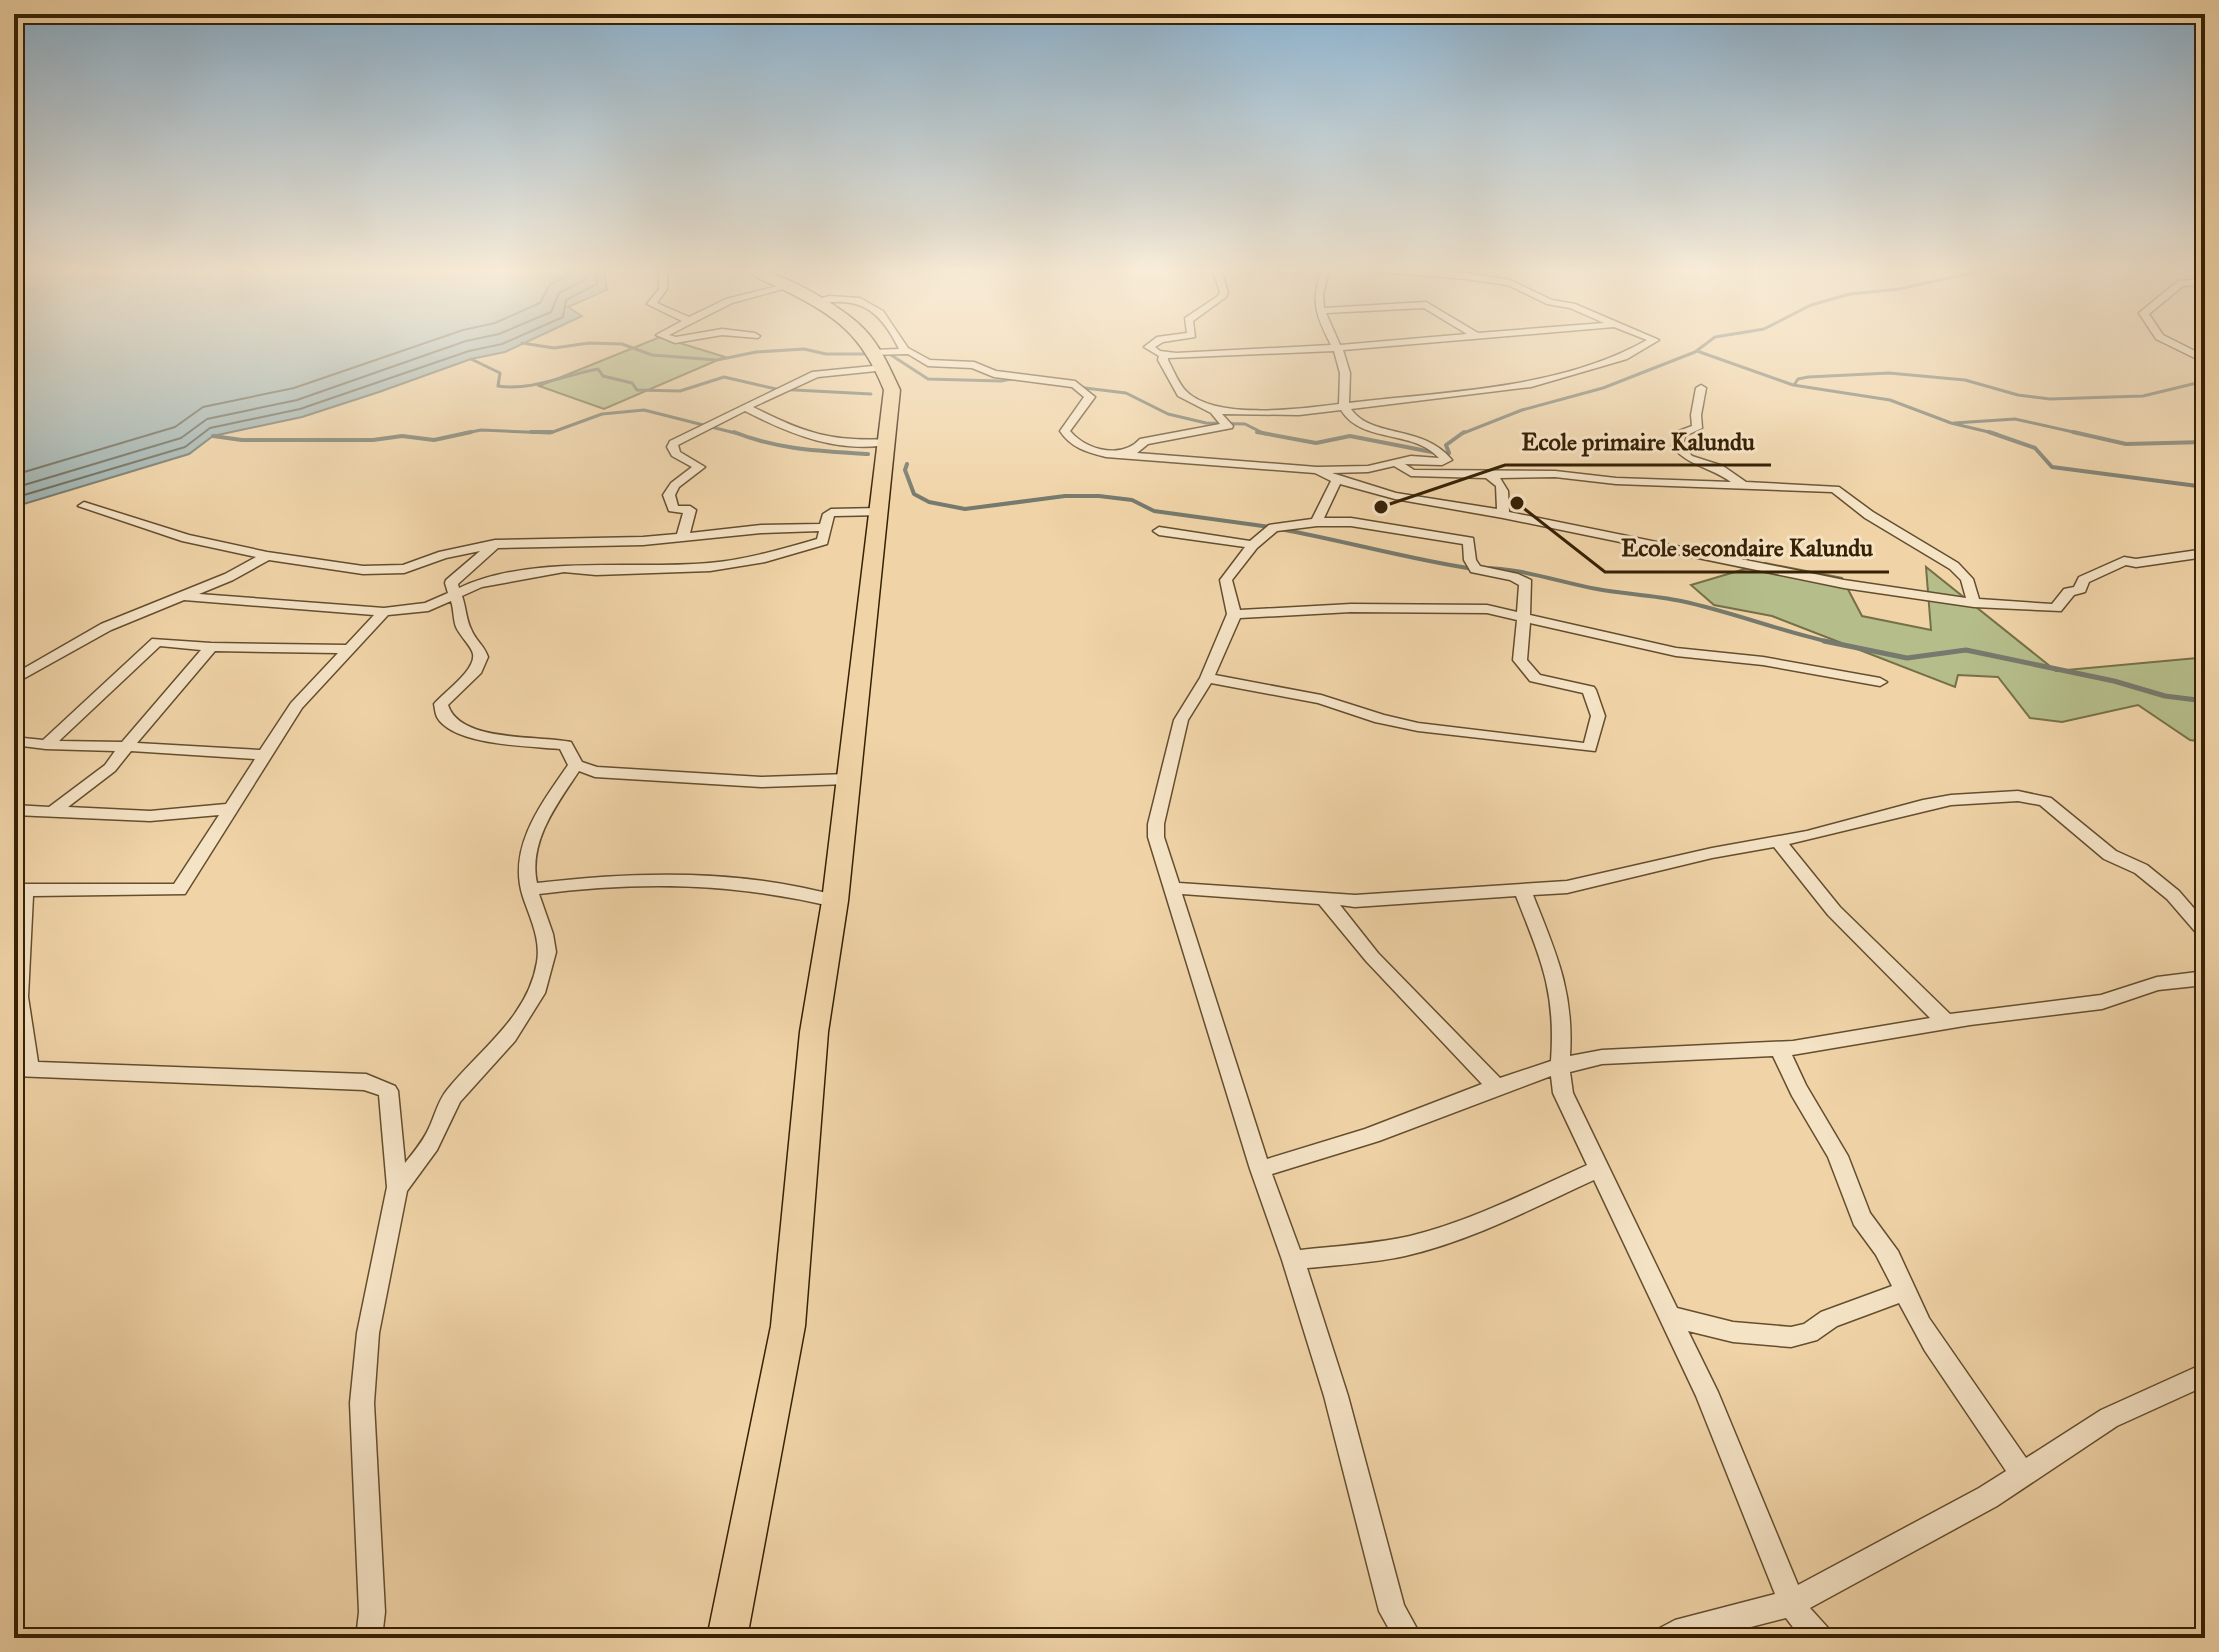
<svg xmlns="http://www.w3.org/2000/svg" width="2219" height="1652" viewBox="0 0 2219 1652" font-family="'IM FELL Great Primer',serif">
  <rect width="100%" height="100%" fill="#f0d4a8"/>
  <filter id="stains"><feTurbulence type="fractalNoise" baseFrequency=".0025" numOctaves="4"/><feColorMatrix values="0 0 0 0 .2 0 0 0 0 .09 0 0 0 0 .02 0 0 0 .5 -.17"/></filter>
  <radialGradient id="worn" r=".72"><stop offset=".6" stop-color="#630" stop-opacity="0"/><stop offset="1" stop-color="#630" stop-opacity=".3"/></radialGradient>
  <path fill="#b5be8b" stroke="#767048" stroke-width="2" d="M660,337L725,357L604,409L539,386Z
    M1765,563L1842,578L1862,616L1931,630L1926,567L2056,671L2197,658L2205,662V742L2190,740L2138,705L2062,722L2030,718L1998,677L1958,675L1955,687L1772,616L1714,605L1691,585Z"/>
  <path fill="#a0b5b4" stroke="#767a6e" stroke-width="2" d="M14,268H604L607,290L568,307L582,316L505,352L471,359L379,392L302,417L213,436L189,454L14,507Z"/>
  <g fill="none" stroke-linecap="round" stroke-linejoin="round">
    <path stroke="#6b6b5c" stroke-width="2" d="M14,475L175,427L203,407L294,388L463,330L495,323L540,303L550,284L573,272L574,268
      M14,488L181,438L207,419L297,400L466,341L499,334L551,312L559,293L586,279V268
      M14,498L185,447L210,428L300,409L469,351L502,344L563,317L566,300L597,284L596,268"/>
    <path stroke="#767a6e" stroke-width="3" d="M522,343L554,348L589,343L622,344L652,355L717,360L756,352L804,349L826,354H864
      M1697,351L1793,385L1890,400L1951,423L1997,434
      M891,355L928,379L1001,381L1016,378
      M471,359L500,373L498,386C533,391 564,375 598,369L603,376L632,383L637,390L680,391L724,377L776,389L871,394
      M1794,385L1798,379L1808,377L1889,373L1965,380L2018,395L2050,399L2143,396L2205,381
      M1077,387L1126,393L1168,414L1206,423L1245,424L1265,434
      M1954,423L2015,419L2082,434
      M461,434L481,430L550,433L602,414L644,410L739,434
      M1461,434L1522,410L1603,388L1695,352L1715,337L1764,329L1811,305L1850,294L1899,289L1994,268"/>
    <path stroke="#767a6e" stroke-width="4" d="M531,432H552
      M734,432C778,450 822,451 868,454
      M1257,432L1316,443L1350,436L1442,454L1449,453L1446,445L1464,432
      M1989,432L2035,448L2052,467L2205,487
      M2073,432L2126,444L2205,442
      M213,436L242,440H373L402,436L434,440L471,432
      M907,464L905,470L914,494L929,502L965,509L1065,496H1099L1132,500L1154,511L1270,527
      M1280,529C1345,541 1408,559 1473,569
      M1483,568C1522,568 1558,582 1597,589C1624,594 1653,595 1681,601C1733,612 1782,632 1834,643"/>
    <path stroke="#767a6e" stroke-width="5" d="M1824,641L1907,658L1966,650L2114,681L2165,696L2205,701"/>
    <defs>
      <path id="minor" d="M659,268H667V289L657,303L689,317L726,299L786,284L790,287L732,303L669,335L676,337L722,329L755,333L760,336L758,338L722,335L675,343L656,335L682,321L647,304L659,289Z
        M1216,268H1230L1222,272L1228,292L1226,297L1193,321L1195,337L1163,342L1155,347L1160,351L1176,353L1331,345C1315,314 1311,302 1322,268H1330L1323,294L1324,308L1426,302L1478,333L1604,323L1570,308L1547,304L1508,285L1466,279L1369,271L1365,268H1396L1466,273L1510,280L1552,300L1575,304L1659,340L1627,359L1531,387L1351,409C1372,439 1423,424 1452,460L1442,465L1405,464L1414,470L1555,471L1616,478L1731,482C1710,467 1688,466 1672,446L1676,432L1692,426L1691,415L1696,388L1701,385L1706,388L1701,415L1702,428L1685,436L1683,446L1692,456L1723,466L1746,482L1839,487L1873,512L1958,563L1973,579L1979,599L2052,604L2064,589L2074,587L2079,577L2124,557L2136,559L2205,549V557L2136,567L2126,565L2089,582L2085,592L2074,595L2061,611L1974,607L1844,588L1503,518L1395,499L1340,484L1324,518H1351L1473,538L1476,560L1480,566L1518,574L1531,580L1530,615L1676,648L1763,657L1880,678L1887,682L1880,686L1763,665L1676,656L1530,623L1527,660L1540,675L1594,687L1596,690L1605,716L1595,751L1418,731L1375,722L1318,703L1211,683L1188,720L1164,824V837L1179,883L1355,895L1567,881L1712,848L1807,831L1923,800L1951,795L2018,791L2051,798L2116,851L2147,865L2179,891L2205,921V938L2199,936L2167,899L2135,873L2104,859L2040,805L2018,801L1951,805L1789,844L1840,907L1950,1014L2101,995L2157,977L2205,971V985L2158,990L2102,1009L1970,1025L1792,1055L1806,1085L1848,1156L1870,1213L1898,1251L1929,1318L2026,1458L2101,1410L2205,1363V1386L2117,1426L1997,1506L1810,1608L1829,1629L1833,1638H1801L1786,1618L1708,1638H1654L1658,1629L1675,1620L1775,1594L1696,1396L1594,1180C1533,1208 1471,1241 1405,1256C1372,1263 1339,1265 1307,1268L1348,1396L1404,1605L1422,1638H1394L1379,1611L1324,1396L1282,1260L1250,1169L1148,837V824L1174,720L1200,678L1227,614L1220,580L1245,547L1159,535L1153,531L1159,527L1250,541L1269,525L1312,519L1331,481L1315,473L1106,457C1087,452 1071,448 1060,431L1084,397L1072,387L994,377L972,368L928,366L908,354L870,355L868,353L873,350L899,349C879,308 858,295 813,305L809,302L829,296L860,298L883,311L908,348L930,360L974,362L996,371L1075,381L1095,397L1070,431C1087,451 1122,459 1140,439L1220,424L1211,413L1178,396L1158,360L1159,356L1144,347L1157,337L1187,333L1185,318L1218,296L1220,292L1213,270ZM1424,308L1467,334L1340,345L1326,313ZM1614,327L1647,340C1558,390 1447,391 1349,403L1350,373L1343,350ZM1334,351L1340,373L1339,404C1300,409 1217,420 1187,392C1179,385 1173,369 1168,360V358ZM1341,410C1362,444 1413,429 1439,458L1411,456L1368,466L1317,467L1137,453L1148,444L1232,428L1233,426L1222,414L1299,415ZM1394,466L1411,476L1486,478L1496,486L1497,509L1396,493L1332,473L1368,472ZM1555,477L1616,484L1832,492L1865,518L1950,569L1961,580L1966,598L1844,580L1509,512L1508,491L1500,478ZM1317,526H1351L1463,544L1464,560L1471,572L1510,580L1519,585L1517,612L1487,605L1351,604L1240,610L1232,580L1257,548L1277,531ZM1351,612L1487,613L1517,620L1513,660L1530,681L1583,693L1591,716L1584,743L1418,723L1384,715L1321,695L1215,675L1240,618ZM1774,847L1828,915L1930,1018L1793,1041L1602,1050L1570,1056C1574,991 1556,953 1533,895L1567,893L1712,858ZM1182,894L1319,904L1366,961L1482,1084L1365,1129L1267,1159ZM1516,896C1541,960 1556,991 1551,1061L1500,1078L1378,953L1340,905L1355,907ZM1773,1056L1792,1096L1828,1157L1854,1225L1876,1255L1892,1286L1821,1312L1804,1324L1791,1327L1733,1322L1677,1308L1573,1093L1570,1072L1602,1064ZM1551,1076L1553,1093L1587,1165C1529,1191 1472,1221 1410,1236C1374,1244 1337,1246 1300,1250L1272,1174L1379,1141ZM1899,1303L1925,1351L2006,1471L1979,1488L1798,1585L1718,1392L1688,1331L1733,1342L1791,1347L1817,1340L1837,1326Z
        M2205,279V285L2183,286L2149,314L2163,335L2205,356V363L2156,339L2139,313L2178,281Z
        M883,365L888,368L886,370L818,377L753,407C804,433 831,442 889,439L894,442L893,444C839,454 792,435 745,411L678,445L680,452L705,467L679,487L675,495L678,506H690L696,510L690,533L761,525L820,524L823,514L831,509L880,508L886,512L884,515L834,516L827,544L765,562L710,571L596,575L564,572L482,587L462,596C466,607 466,619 471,629C475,640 484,645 488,657L481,673L448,705C460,743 539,735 571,742L582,762L597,767L761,777L848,774L856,779L848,784L761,787L595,777L579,771C557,804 528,842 537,883C639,871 741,869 841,897L844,901L835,907C734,883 642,881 539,894L553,934L556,952L545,993L515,1041L460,1102L437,1150L407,1191L379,1333L374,1403L385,1612L382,1638H356L359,1612L350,1403L357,1333L387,1187L379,1095L364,1090L14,1076V1062H19L14,1026L16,896H14V884H174L219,815L150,821L14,815V805L49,807L105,765L115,751L46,749L14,745V737L43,740L152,639L211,643L346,645L374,615L184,600L111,630L14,684V674L101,624L225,574L256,557L182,541L78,506L84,502L189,535L267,552L363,566L403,565L439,552L495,540L643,537L677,534L683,513L669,511L663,495L671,483L692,467L672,456L667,447L670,441L812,372ZM819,531L817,539C782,549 746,560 709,563C630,570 532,554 459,588L458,584L498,548L643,545L761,533ZM480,551L446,580L445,583L448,593L425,603L384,608L199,594L233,580L269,560L363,574L404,573L446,558ZM451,601C454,610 453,619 456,627C460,636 472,647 473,654C476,670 444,692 434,704C435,708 435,713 437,717C453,746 531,746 560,749L568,765C541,804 507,848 523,897C530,918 541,939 537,962C528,1017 480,1049 447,1090C438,1101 435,1115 429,1128C423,1141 414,1152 405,1163L398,1091L395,1086L366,1074L38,1062L28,997L33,896L185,894L302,708L388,615L428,611ZM160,646L201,650L122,742L59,741ZM215,651L338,653L291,703L260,750L137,743ZM131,751L255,759L226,804L150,811L68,807L115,771Z"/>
      <path id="highway" d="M743,268C773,266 843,306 865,330C881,347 890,369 900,390L848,901L828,1032L805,1326L747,1638H707L771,1326L800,1032L822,901L884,390C862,336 838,317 786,291C772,284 754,278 743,268Z"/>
    </defs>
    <use href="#minor" stroke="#644e2e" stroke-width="3"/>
    <use href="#highway" stroke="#362105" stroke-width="3"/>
    <use href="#minor" fill="#f5e3c6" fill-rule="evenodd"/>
    <use href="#highway" fill="#f0d4a8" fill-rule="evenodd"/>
  </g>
  <linearGradient id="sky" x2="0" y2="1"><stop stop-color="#8bb4d3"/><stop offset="0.54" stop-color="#f8ecd8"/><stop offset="1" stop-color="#f8ecd8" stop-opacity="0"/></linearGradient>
  <rect width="2219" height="499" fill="url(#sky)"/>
  <path fill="none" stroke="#362105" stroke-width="3" d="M1381 507L1505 465H1771M1517 503L1605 572H1889"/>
  <g fill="#362105" stroke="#f5e3c6" stroke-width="3">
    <circle cx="1381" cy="507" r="8"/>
    <circle cx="1517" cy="503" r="8"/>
  </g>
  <g font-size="24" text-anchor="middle" font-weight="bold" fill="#362105" stroke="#f5e3c6" stroke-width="6" stroke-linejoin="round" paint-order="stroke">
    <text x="1638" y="450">Ecole primaire Kalundu</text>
    <text x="1747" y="556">Ecole secondaire Kalundu</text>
  </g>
  <rect width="2219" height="1652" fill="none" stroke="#f0d4a8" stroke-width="48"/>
  <rect x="16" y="16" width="2187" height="1620" fill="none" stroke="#362105" stroke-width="4"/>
  <rect x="24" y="24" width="2171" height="1604" fill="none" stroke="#362105" stroke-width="2"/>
  <rect width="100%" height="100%" filter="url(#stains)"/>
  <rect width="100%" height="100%" fill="url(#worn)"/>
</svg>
